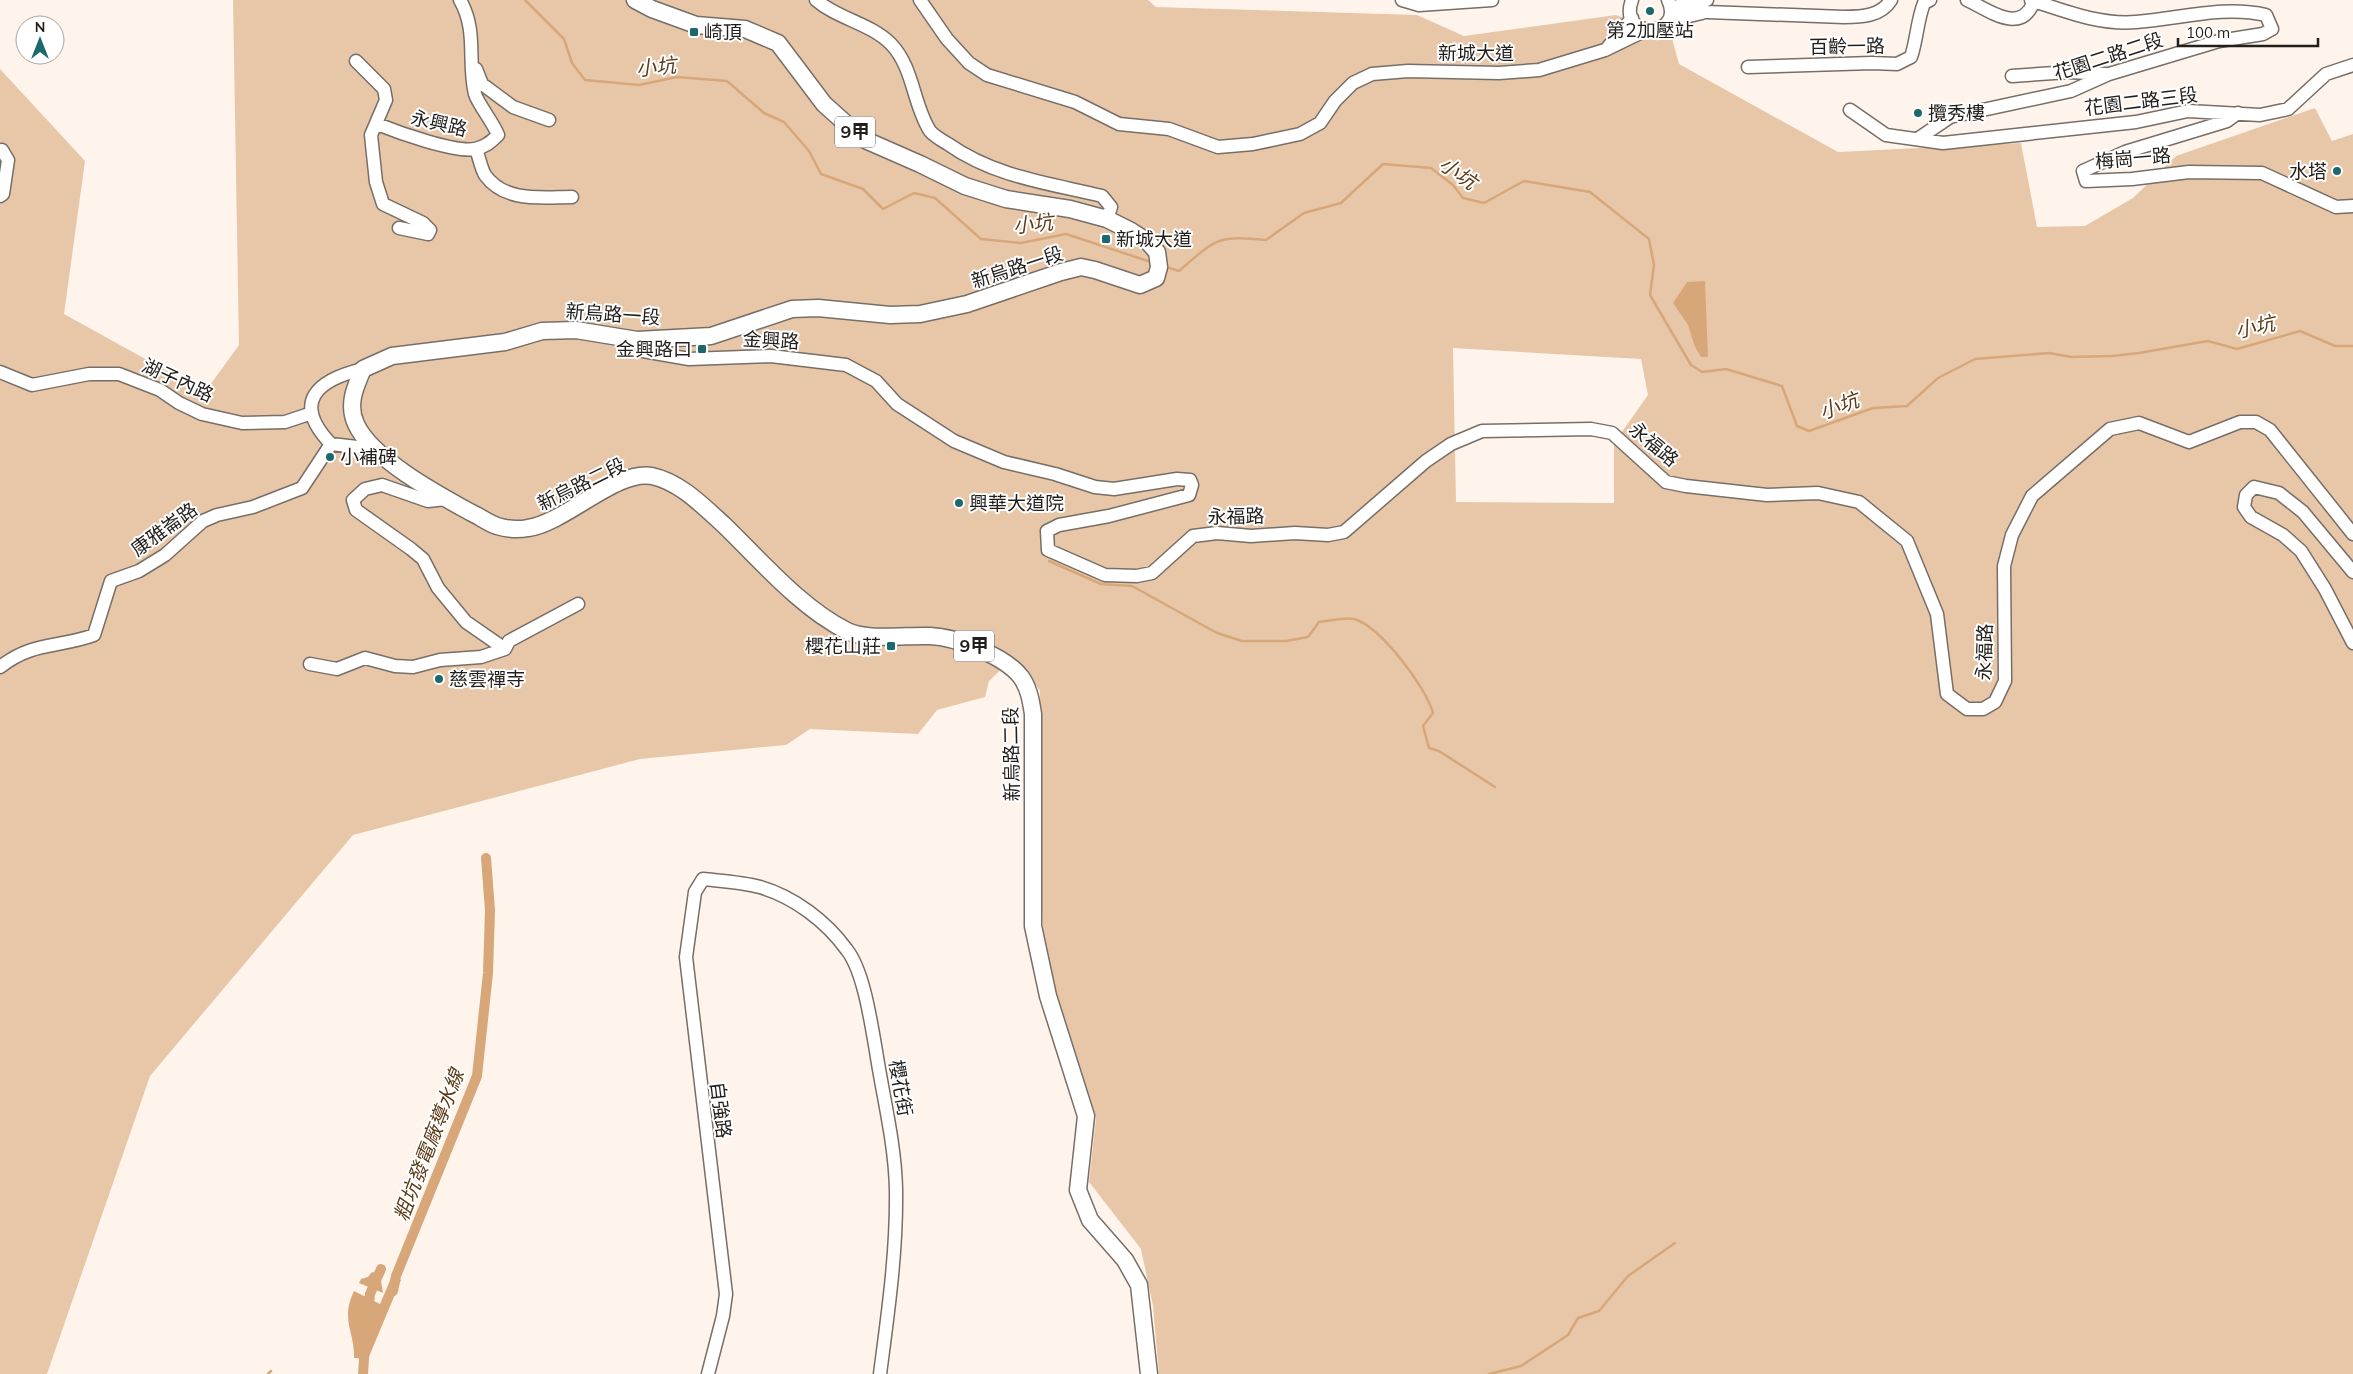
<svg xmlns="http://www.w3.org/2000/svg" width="2353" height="1374" viewBox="0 0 2353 1374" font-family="Mulish,'Noto Sans TC',sans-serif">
  <rect width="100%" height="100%" fill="#fef4eb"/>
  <path fill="#e8c7a9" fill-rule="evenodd" d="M233,0H1148L1156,7L1417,15L1464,36L1616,15L1671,35L1679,64L1838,152L2021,143L2037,227L2085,226L2133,198L2176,156L2315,108L2332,141L2353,134V1374H1159L1153,1306L1141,1249L1089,1182L1096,1118L1052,982L1043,930L1036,775L1040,691L1026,671L1009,662L989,681L985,697L937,710L918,734L810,729L786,745L640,759L353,835L150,1076L47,1374H0V69L85,161L64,314L205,392L239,345ZM1453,348L1641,359L1648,395L1614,443V503L1456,502Z"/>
  <path fill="#d7a779" d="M1705,281L1708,357H1701L1695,347L1688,325L1673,303L1687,282Z
    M372,1272L382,1275L381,1281L383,1293L359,1283L361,1279L368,1277Z
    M392,1276L401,1280L368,1359L354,1358C355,1332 340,1320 354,1291L380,1304Z"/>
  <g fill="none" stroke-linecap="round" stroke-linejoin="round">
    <path stroke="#d7a779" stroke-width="2.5" d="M525,0L564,39L572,63L585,80L639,85L677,77L727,81L764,113L784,122L809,151L821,174L863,189L883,209L914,193L935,198L981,239L1021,243L1066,234L1151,262
      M1166,267L1179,271C1216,239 1216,235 1266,240L1304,213L1341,203L1383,164L1431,168L1453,185L1463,198L1484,203L1524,181L1590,192L1649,239L1654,265L1650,295L1691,365L1702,372L1726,369L1782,386L1797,426L1809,431L1873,408L1907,406L1938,378L1975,359L2049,353L2071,357L2112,356L2139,353L2208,341L2237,349L2300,331L2335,346H2353
      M1049,561L1101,584L1132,586L1217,633L1242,641H1286L1308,637L1319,622C1329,621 1345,617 1354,619C1380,626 1426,687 1433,713L1423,726L1429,748L1439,751L1495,787
      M268,1374L271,1371
      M1489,1374L1521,1366L1568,1335L1578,1318L1599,1311L1628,1276L1675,1243"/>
    <path stroke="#d7a779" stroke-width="10" d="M393,1291L396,1276L477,1076L488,973L490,910L486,858
      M368,1312L370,1294L381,1269
      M363,1374L365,1345"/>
    <defs>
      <path id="minor" d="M816,0C838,19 870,23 891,44C914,68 913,105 930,131C934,136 943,141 948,144C995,177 1048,183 1102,196L1111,207L1107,219
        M920,0L947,39L969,63L987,75L1075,102L1119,124L1169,129L1218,147L1253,144L1300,134L1320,123L1335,101L1353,83L1372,74L1408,71L1499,73L1539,70L1605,50L1646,30
        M1402,0L1419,5L1492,0
        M1632,0C1617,41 1686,38 1668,0
        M1967,0C1989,10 2021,36 2034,1
        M1681,4L1707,0
        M1671,6L1707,12L1844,17C1862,17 1881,16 1891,0
        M1668,21L1702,13
        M1608,47L1632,18
        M356,61L384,89L386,100L371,135L376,182L383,204L423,223L430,230L428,234L399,228
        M1748,67L1872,63L1897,64L1911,57C1917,39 1917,21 1924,3L1930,0
        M476,69L482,84L513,107L549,120
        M2012,76L2069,72L2106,74
        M1850,110L1886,135L1943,143L2136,122L2188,111L2260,115L2288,109L2326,74L2353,65
        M2238,113L2227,121L2125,152L2083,171L2086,181L2132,179L2189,172L2262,173L2336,207L2353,206
        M377,124C397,132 455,153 475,149C485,147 491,142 498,135C493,122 478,104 475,94C467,62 478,31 460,0
        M1919,138L1950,117L2071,91L2109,74L2219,41L2263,34L2272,29L2266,15C2223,5 2179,19 2136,22C2099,25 2065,11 2031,0
        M476,149C479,157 481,168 485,175C505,203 542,197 572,197
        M0,196L3,194L8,160L2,150
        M637,340L643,351L689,359L771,356L846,365L876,381L897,404L954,441L1004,462L1055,474L1095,487L1114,489L1177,479L1190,480L1192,485L1189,495L1109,516L1059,525L1047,531L1048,550L1105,575L1137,576L1152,573L1193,536L1217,533L1251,536L1295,533L1328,535L1344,532L1426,461L1451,444L1482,431L1591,429L1612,433L1666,482L1686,486L1767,495L1818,493L1859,502L1907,541L1937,614L1947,694L1967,709H1983L1995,702L2005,681L2004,566L2012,535L2032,496L2110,429L2139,423L2189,442L2240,422H2256L2270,430L2353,534
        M0,372L32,385L89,374H119L160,390L179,403L202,414L242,423L285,422L312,413
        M331,444C291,402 317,380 363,369
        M2353,572L2303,512L2279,493L2254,487L2246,495L2244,507L2251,517L2283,535L2301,551L2325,589L2353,643
        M505,649L509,641L578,604
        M310,664L337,669L365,658L395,666L413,667L440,660L481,657L505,649L466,622L438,588L423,559L411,549L356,510L353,500L365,489L382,485L428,501L446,499
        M0,667C33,641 59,648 94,635L111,581L139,571L165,555L203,521L217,515L253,507L302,488L331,444L357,447L370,444
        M708,1374L723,1316L726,1294L686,957L695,892L703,879C722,881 742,882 760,887C794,897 826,921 847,950C864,972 871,1023 876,1051C883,1097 895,1143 896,1189C897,1251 888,1313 880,1374"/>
      <path id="major" d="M635,0L652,9L696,25L745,29L778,43L824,104L863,139L920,164L965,186L1006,199L1070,209L1107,219L1131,231L1148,242L1157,252L1159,267L1156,278L1140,285L1095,270L1081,267L1061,272L967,304L920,314L890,315L818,308L792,309L711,336L637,340L576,330L542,331L505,342L392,356L363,369C355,387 347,405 356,424C371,458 437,494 470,512C479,516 488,523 497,526C507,529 518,530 528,528C565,523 617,469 652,476C680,482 703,506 724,525C761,561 801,608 847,631C868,641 907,635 930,636C956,637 1005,656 1021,677C1029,688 1031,701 1033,714V926L1048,996L1086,1116L1078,1190L1090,1220L1125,1260L1139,1285L1149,1374"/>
    </defs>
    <use href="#minor" stroke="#776e66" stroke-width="15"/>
    <use href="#major" stroke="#776e66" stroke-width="19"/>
    <use href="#minor" stroke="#fff" stroke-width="12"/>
    <use href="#major" stroke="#fff" stroke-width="16"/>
  </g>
  <g fill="#1b686d" stroke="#fff" stroke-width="2">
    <circle cx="1650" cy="11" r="5"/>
    <rect x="689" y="27" width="10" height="10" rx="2.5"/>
    <circle cx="1918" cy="113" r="5"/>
    <circle cx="2337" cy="171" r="5"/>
    <rect x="1101" y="234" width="10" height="10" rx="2.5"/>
    <rect x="697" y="344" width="10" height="10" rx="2.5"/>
    <circle cx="330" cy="457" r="5"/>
    <circle cx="959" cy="503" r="5"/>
    <rect x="886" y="641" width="10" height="10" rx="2.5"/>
    <circle cx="439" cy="679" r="5"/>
  </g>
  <g text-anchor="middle" stroke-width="4" stroke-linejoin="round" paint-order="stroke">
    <g fill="#fff" stroke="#64625f" stroke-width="1">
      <rect x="835" y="116.5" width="40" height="31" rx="4"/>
      <rect x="954" y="630.5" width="40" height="31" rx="4"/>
    </g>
    <g font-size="18" font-weight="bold" fill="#221e1b">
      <text x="855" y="138">9甲</text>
      <text x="974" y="652">9甲</text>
    </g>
    <g font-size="19" fill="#221e1b" stroke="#fff" text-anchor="start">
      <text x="1650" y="37" text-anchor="middle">第2加壓站</text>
      <text x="704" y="39">崎頂</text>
      <text x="1928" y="120">攬秀樓</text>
      <text x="2327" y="178" text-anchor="end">水塔</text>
      <text x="1116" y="246">新城大道</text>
      <text x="692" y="356" text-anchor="end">金興路口</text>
      <text x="340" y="464">小補碑</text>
      <text x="969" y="510">興華大道院</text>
      <text x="881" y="653" text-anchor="end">櫻花山莊</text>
      <text x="449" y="686">慈雲禪寺</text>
    </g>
    <g font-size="19" fill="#221e1b" stroke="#fff">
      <text transform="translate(1847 46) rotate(-1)" y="7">百齡一路</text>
      <text x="1476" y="60">新城大道</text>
      <text transform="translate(2108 56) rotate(-18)" y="7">花園二路二段</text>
      <text transform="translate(2141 101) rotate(-7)" y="7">花園二路三段</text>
      <text transform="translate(439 123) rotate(13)" y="7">永興路</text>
      <text transform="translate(2133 158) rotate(-5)" y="7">梅崗一路</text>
      <text transform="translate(1017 267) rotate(-18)" y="7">新烏路一段</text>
      <text transform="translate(613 314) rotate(4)" y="7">新烏路一段</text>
      <text transform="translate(771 340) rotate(3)" y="7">金興路</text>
      <text transform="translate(178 380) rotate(25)" y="7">湖子內路</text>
      <text transform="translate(1654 444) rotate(40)" y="7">永福路</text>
      <text transform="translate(581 484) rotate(-26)" y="7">新烏路二段</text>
      <text transform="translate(1236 516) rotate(-1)" y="7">永福路</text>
      <text transform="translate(164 529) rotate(-36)" y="7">康雅崙路</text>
      <text transform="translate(1984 652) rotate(-88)" y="7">永福路</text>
      <text transform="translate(1011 754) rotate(-91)" y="7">新烏路二段</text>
      <text transform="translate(901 1088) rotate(80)" y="7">櫻花街</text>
      <text transform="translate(721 1110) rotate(83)" y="7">自強路</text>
    </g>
    <g font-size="20" font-style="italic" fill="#5c3b18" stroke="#fff">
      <text transform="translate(656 67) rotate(-6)" y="7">小坑</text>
      <text transform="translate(1458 173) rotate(35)" y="7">小坑</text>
      <text transform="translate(1033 224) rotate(-6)" y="7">小坑</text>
      <text transform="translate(2255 327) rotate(-12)" y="7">小坑</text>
      <text transform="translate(1839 406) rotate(-20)" y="7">小坑</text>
      <text transform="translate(429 1145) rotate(-69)" y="7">粗坑發電廠導水線</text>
    </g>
  </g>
  <g transform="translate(40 40)"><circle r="24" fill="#ffffff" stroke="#a7a5a4"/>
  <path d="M0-4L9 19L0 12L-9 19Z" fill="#1b686d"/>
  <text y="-8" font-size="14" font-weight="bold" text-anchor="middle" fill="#221e1b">N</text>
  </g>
  <path d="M2178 38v8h140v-8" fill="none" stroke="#221e1b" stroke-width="2.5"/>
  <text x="2186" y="38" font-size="15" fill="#221e1b" stroke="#ffffff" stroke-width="4" paint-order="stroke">100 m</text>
</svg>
